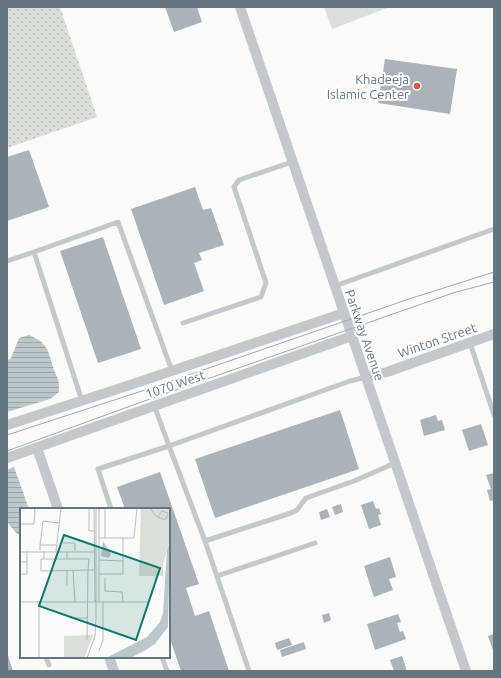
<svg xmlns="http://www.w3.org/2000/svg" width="501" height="678" viewBox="0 0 501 678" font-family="Ubuntu,sans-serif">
  <defs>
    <pattern id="grass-dots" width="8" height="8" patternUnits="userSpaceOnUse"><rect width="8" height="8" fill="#dadfd7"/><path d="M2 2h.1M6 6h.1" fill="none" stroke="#b4b9b4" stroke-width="1.8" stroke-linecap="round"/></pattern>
    <pattern id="water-rules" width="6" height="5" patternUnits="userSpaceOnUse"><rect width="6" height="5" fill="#bbc7cb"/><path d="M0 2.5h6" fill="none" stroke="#9ca6aa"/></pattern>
  </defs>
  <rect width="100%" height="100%" fill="#fafaf8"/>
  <path fill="url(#grass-dots)" d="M7,7H60L97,117L7,148Z"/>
  <path fill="#dadfd7" d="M324,7H387V8L332,29Z"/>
  <path fill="url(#water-rules)" d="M29,335C47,343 48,349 53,367C54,371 56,375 58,379C59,382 59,387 59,392L50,399L7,412V361L11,358L19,338Z
    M14,467L29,509H21V535L17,534L7,522V470Z"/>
  <path fill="#aab3b9" d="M165,7H197L202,22L174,32Z
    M385,59L457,69L450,114L378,103Z
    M29,150L49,207L7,221V157Z
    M195,187L203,210L211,208L224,245L199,253L202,260L194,263L204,291L164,305L131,209Z
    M103,237L141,349L98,363L60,251Z
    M340,410L359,469L215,518L195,459Z
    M436,415L438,421L442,420L445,430L424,436L420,420Z
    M481,424L488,445L469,451L462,430Z
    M160,472L199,584L186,588L195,616L209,611L229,671H181L169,636V509H125L117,487Z
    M494,473V500L490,501L487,490L491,489L486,475Z
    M373,501L376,509L379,508L381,514L378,515L381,525L369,529L361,505Z
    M341,504L343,512L335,515L332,507Z
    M327,509L330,517L321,520L319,512Z
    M390,557L396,577L389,579L393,590L374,597L364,566Z
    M329,613L331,620L324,623L322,615Z
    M398,614L401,622L397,623L400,632L403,631L406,639L375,650L367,624Z
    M494,634V650H493L488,636Z
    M289,638L292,645L277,650L275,643Z
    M304,642L306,649L282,657L280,650Z
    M7,653L13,671H7Z
    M402,656L407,671H394L390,660Z"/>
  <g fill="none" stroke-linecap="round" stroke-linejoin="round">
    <path stroke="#c3c8cc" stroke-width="5" d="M34,252L118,222L172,371
      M7,261L34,252L82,401
      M335,286L494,229
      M183,323L261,297L266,283L234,187L239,180L292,162
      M470,343L494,415
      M111,509L98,469L169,446L154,405
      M205,541L291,513L297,510L306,498L354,481L395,463
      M217,576L315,543
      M46,657L49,665
      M162,657L167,671
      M249,671L205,541L169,446L350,381L366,377"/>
    <path stroke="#c3c8cc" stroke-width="10" d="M240,7L466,671
      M366,377L387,372L494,334
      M7,425L127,386L344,313
      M37,448L58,509
      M7,458L352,336
      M109,657L114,671"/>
    <path stroke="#a2aab0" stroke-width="1" d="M7,435L145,390L409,299L494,272
      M7,451L147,400L453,293L494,282"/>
  </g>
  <circle fill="#e4572e" stroke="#fff" stroke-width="1.5" cx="417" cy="86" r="4"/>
  <g text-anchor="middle" stroke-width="4" stroke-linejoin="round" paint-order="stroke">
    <g font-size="13" fill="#657683" stroke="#fff" text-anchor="end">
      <text x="409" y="84">Khadeeja<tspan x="409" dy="15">Islamic Center</tspan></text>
    </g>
    <g font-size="13" fill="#657683" stroke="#fff">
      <text transform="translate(365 335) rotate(71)" y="5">Parkway Avenue</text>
      <text transform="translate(437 340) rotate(-19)" y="5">Winton Street</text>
      <text transform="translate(175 384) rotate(-19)" y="5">1070 West</text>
    </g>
  </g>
  <g transform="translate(20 508)">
    <rect width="150" height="150" fill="#fafaf8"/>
    <path d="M121,0H150V33L143,55V68H119Z" fill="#dadfd7"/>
    <path d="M73,127L64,150H44V128Z" fill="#dadfd7"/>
    <path d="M83,33L91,46L89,50L81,48ZM150,35L148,119L135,136L124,143L110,150H86L127,129L140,114L143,105L147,42Z" fill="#bbc7cb"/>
    <path fill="none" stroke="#b5bdc2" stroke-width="1" d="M69,0V23H74M74,0L75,94M85,0V30M130,0L136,8L142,11H146L148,5L142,3L138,9M0,16H14L15,0M79,30H114L117,0M43,35H55V43M20,37L23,13L39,15M20,43V37H36M24,43V51H47M36,43L41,0M0,44H74M47,44V51H69L68,62H75M24,51H21V63L68,62L67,132M79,52L103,53V30M0,54H7V43M53,63L55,94M0,66H7V54M79,66H103V53M85,70V83L102,84L103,94M47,78V63M0,94H129M79,94V0M50,110H68M79,143L83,132V94M19,150V94M67,150L75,128L76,110V0"/>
    <path fill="#0f766e" fill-opacity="0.15" stroke="#0f766e" stroke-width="2" d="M44,27L140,60L116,132L19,98Z"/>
    <rect width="150" height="150" fill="none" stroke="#657683" stroke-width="2"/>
  </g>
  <rect width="501" height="678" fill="none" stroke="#657683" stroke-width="16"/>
</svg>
